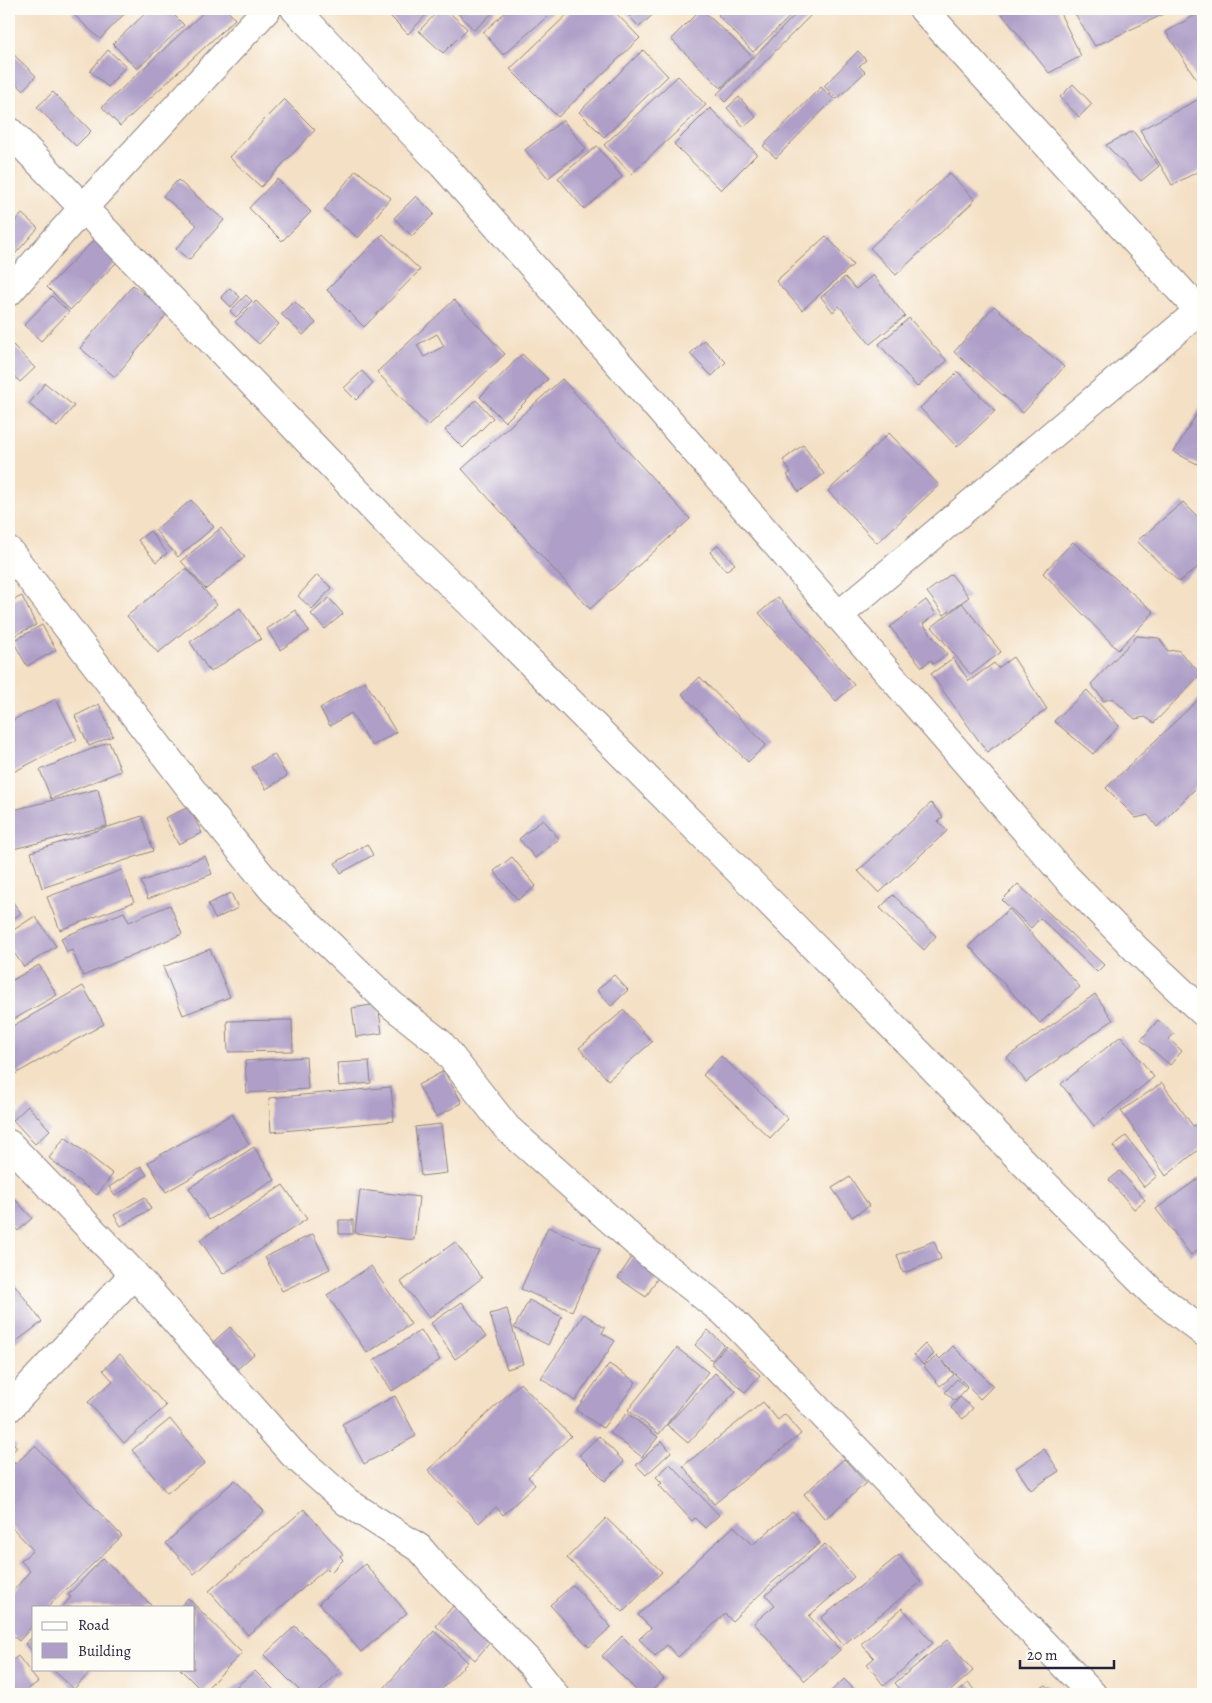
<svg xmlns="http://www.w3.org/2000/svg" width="1212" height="1703" viewBox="0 0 1212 1703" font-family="Alegreya,serif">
  <rect width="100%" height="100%" fill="#fdfcf7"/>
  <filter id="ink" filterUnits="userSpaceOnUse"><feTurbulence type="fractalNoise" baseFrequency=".02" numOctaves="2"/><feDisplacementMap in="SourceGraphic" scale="10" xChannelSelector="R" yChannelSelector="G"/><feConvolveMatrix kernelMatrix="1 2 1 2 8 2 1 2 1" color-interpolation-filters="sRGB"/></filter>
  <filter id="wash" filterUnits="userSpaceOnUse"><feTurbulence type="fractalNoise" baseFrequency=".0096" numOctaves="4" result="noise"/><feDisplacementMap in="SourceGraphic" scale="20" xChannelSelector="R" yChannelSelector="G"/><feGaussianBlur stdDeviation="1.12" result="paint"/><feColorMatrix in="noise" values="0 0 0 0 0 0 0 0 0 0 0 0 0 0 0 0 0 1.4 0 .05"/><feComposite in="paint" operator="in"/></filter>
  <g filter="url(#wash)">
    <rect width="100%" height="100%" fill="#f4e0c5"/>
    <g id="blocks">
      <path fill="#af9fc8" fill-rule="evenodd" d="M76,9H129L100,39L72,13Z
        M150,9H168L184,25L137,69L113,44Z
        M207,9H226L235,19L120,126L102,107Z
        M387,9H432L408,34L385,11Z
        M440,9H446L467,29L443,53L419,31Z
        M454,9H497L474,30Z
        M509,9H556L503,55L483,32Z
        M573,9H612L640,38L558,117L510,69Z
        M623,9H659L639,27Z
        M701,9L752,56L721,88L671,39Z
        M724,9H798L753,52L718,15Z
        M801,9H809L813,13L725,102L717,94Z
        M998,9H1058L1081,56L1049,73Z
        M1072,9H1175L1095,46Z
        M1199,13L1203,18V80L1199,83L1166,32Z
        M9,50L36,76L23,90L9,77Z
        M108,50L126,66L108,87L90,71Z
        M643,50L668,76L604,137L579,112Z
        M858,51L866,60L859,66L865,72L837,99L824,86Z
        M678,76L706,105L631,174L604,145Z
        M1073,84L1092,104L1079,117L1060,97Z
        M821,87L834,99L776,158L763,146Z
        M53,92L91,131L76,146L37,107Z
        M739,97L756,117L744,127L727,108Z
        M1203,97V169L1172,185L1140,130Z
        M284,99L315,130L261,187L229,157Z
        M710,108L757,154L721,190L674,144Z
        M563,120L586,149L548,178L525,150Z
        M1133,131L1159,166L1141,181L1106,145Z
        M597,146L622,177L584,209L558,178Z
        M356,170L391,198L358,238L324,210Z
        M949,173L975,200L896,275L870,248Z
        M277,179L311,212L282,241L249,208Z
        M178,180L224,220L189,260L176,249L197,225L163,196Z
        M416,196L434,214L412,236L394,218Z
        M22,214L38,228L9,261V228Z
        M383,234L420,270L364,327L327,290Z
        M826,236L853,265L802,310L776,281Z
        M95,239L118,261L70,310L47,287Z
        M873,275L905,316L870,344L839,306L833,312L821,297L845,277L856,289Z
        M133,285L168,313L115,377L80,348Z
        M230,288L240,297L231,307L221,297Z
        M246,295L252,301L236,317L230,311Z
        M52,296L69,312L41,341L24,325Z
        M454,300L505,354L428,426L377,372ZM437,334L444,346L424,357L417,345Z
        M256,301L279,324L259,344L235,322Z
        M294,301L316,323L303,335L281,314Z
        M994,306L1064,367L1023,413L954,352Z
        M909,318L947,361L917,387L879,344Z
        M704,340L726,362L712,376L690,354Z
        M13,345L35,368L20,382L9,370V349Z
        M522,354L548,379L505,422L480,397Z
        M362,371L373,383L356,400L344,388Z
        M958,372L995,411L957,447L920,408Z
        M562,379L690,519L590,609L462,469Z
        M45,383L74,406L57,427L29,404Z
        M476,400L493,418L463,448L445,430Z
        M1200,408L1203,410V467L1174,452Z
        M889,433L939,485L877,543L828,491Z
        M803,445L824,474L799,492L787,475L791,472L783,460Z
        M191,500L214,527L178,557L155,530Z
        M1183,502L1203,522V563L1179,582L1137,541Z
        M221,528L245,557L206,589L181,561Z
        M150,531L167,553L156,562L138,540Z
        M1073,542L1154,612L1118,650L1043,573Z
        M718,545L735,564L726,571L710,552Z
        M186,568L217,605L158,653L127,616Z
        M951,574L969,597L944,615L927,592Z
        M317,575L332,588L312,609L298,596Z
        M22,596L36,625L9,638V602Z
        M778,597L854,685L836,701L759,613Z
        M329,598L343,614L325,629L311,614Z
        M926,600L936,614L923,624L947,654L933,664L931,660L922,667L890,627Z
        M962,603L1001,652L971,675L932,627Z
        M240,608L261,639L210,672L190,642Z
        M295,610L309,631L280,650L267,629Z
        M42,625L56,650L27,666L13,641Z
        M1137,636L1159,638L1168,651L1178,650L1201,674L1154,723L1145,717L1135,719L1112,698L1104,701L1091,684Z
        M1013,657L1047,709L987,752L931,674L953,658L969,681L994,663L998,668Z
        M700,677L766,745L748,762L682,694Z
        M365,681L396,732L372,746L351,713L330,726L320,708Z
        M1087,690L1119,726L1093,754L1054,721Z
        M1203,695V781L1157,827L1148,815L1136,818L1106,788Z
        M56,699L77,740L11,773L9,769V722Z
        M99,704L113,736L89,746L75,716Z
        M109,742L121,771L51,799L40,770Z
        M274,754L287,776L266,789L252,767Z
        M98,789L107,826L9,850V811Z
        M931,803L943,817L938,821L947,831L879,893L858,871Z
        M189,807L202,833L178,844L165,818Z
        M142,816L153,851L42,888L31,852Z
        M543,819L559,839L535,858L519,839Z
        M367,844L373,855L341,873L335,863Z
        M205,856L212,874L148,899L141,882Z
        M512,857L536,886L518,900L494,871Z
        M122,870L134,902L60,930L47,897Z
        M1018,884L1104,965L1097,972L1040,918L1031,928L1002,900Z
        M231,893L238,908L215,919L208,904Z
        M893,895L936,936L924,950L880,908Z
        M9,897L21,913L9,922Z
        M170,905L182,934L83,976L72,950L67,952L61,938L124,912L129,922Z
        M1009,909L1080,987L1040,1023L969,946Z
        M35,916L56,946L24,967L9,946V933Z
        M210,949L230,997L183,1015L163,967Z
        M39,965L57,995L9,1022V982Z
        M614,975L628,990L611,1006L597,990Z
        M83,986L104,1024L15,1074L9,1063V1028Z
        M1095,994L1113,1020L1026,1082L1007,1057Z
        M378,1004L382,1033L356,1037L352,1008Z
        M624,1010L652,1042L608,1080L579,1048Z
        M292,1020L293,1051L228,1052L227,1021Z
        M1158,1020L1174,1034L1169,1039L1182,1051L1170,1065L1141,1040Z
        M1121,1036L1154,1077L1094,1126L1061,1084Z
        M721,1056L788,1119L770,1138L703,1075Z
        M306,1057L308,1089L247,1093L245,1061Z
        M369,1061L371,1083L339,1086L337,1063Z
        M444,1071L462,1103L436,1117L418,1085Z
        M1162,1083L1193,1126L1202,1120L1203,1122V1146L1166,1176L1121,1111Z
        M391,1087L394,1121L271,1132L269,1098Z
        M28,1106L50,1130L35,1144L13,1120Z
        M232,1114L249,1144L166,1192L148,1162Z
        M441,1124L447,1173L421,1176L415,1127Z
        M1126,1136L1157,1176L1144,1187L1113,1146Z
        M65,1137L113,1174L97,1195L49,1158Z
        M254,1147L275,1180L209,1220L189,1188Z
        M141,1166L147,1175L115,1196L109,1187Z
        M1120,1171L1145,1200L1134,1209L1109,1180Z
        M1203,1175V1246L1191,1255L1156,1209Z
        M850,1177L869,1206L852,1217L832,1188Z
        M283,1185L307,1219L223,1274L200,1240Z
        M360,1190L419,1197L414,1240L355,1233Z
        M12,1196L32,1218L18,1231L9,1221V1198Z
        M145,1197L151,1209L121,1226L114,1215Z
        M339,1220H353V1234H339Z
        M548,1227L600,1249L572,1311L521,1289Z
        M313,1234L330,1269L282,1291L265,1257Z
        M934,1241L941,1259L903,1273L897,1255Z
        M455,1242L482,1278L429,1318L401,1282Z
        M632,1257L660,1274L646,1297L618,1278Z
        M371,1266L411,1324L367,1353L327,1295Z
        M12,1281L42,1322L9,1347V1283Z
        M529,1300L562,1317L548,1345L514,1328Z
        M462,1302L486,1337L455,1359L431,1323Z
        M507,1309L523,1364L507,1369L490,1314Z
        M584,1314L605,1328L602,1333L615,1341L575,1401L541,1378Z
        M230,1327L254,1354L235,1371L211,1344Z
        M421,1330L440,1360L392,1391L373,1361Z
        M708,1330L724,1345L712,1360L695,1345Z
        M925,1344L934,1354L923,1365L914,1355Z
        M726,1346L760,1375L745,1392L711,1363Z
        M953,1346L993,1386L980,1399L942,1361L954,1375L940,1386L924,1366L937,1356L940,1359Z
        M677,1348L708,1372L659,1434L628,1410Z
        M120,1354L166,1406L124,1443L88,1402L113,1381L103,1370Z
        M609,1364L636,1382L603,1428L576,1410Z
        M715,1373L736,1391L688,1443L667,1425Z
        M957,1379L967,1388L955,1401L945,1392Z
        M520,1383L571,1436L528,1477L535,1485L503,1515L496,1507L479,1523L428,1470Z
        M395,1396L416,1436L364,1464L342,1424Z
        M960,1397L973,1408L963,1419L951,1408Z
        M763,1402L778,1420L785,1414L801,1434L714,1504L683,1466Z
        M627,1413L658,1437L642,1457L610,1433Z
        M170,1419L205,1463L167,1493L132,1450Z
        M599,1436L624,1462L605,1481L579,1455Z
        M9,1439L17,1447L9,1456Z
        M662,1441L671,1452L646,1475L636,1465Z
        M35,1446L122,1536L48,1607H34V1624L19,1641L9,1632V1596L30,1571L21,1561L33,1550L9,1524V1464L12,1461L15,1464Z
        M1044,1449L1059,1471L1031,1490L1016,1468Z
        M844,1459L866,1483L825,1519L804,1494Z
        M670,1464L719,1515L705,1528L695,1518L692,1521L659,1485L662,1483L656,1477Z
        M235,1480L264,1511L194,1574L166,1543Z
        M304,1509L343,1554L340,1556L343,1560L331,1572L327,1568L248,1635L209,1591Z
        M793,1511L820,1543L774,1581L732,1621L725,1614L678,1657L667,1645L655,1656L639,1639L651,1628L638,1615L734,1526L752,1545Z
        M606,1518L662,1572L623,1612L567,1558Z
        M825,1544L854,1577L809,1616L840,1650L805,1681L754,1623L775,1605L766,1595Z
        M899,1555L921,1582L843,1645L821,1618Z
        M103,1558L151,1605L150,1607H62L71,1597L68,1595Z
        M365,1564L407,1613L361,1652L319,1603Z
        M573,1585L611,1627L589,1647L550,1605Z
        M188,1598L242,1653L203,1692L180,1669H194V1607H180Z
        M453,1606L492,1640L475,1660L436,1626Z
        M902,1608L933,1643L884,1686L867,1664L874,1658L861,1644Z
        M295,1626L340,1671L317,1694H303L264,1655Z
        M434,1631L468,1662L437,1694H379Z
        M34,1635V1652L25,1644Z
        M622,1636L664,1679L648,1694H640L602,1656Z
        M947,1640L973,1671L947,1694H904L895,1683Z
        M18,1656L38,1682L21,1694H17L9,1684V1663Z
        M52,1669H93L74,1689Z
        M255,1671L278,1694H227Z
        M844,1679L859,1694H828Z
        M968,1683L978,1694H955Z
        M1046,1685L1056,1694H1031Z"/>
    </g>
  </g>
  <g filter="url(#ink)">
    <use href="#blocks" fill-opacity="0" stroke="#8b8180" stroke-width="1"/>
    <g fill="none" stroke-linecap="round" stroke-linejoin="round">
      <defs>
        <path id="street" d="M295,9L443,165L651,400L1066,877L1136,949L1203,1012
          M923,9L1203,315
          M9,131L396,532L483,615L750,882L958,1093L1011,1150L1154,1294L1203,1332
          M9,292L84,207L267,9
          M9,551L201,802L273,890L392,1005L440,1043L507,1128L648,1253L725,1313L1092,1694
          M838,616L1199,311
          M9,1144L134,1274L292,1453L347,1502L419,1548L436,1568L531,1664L554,1694
          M9,1408L134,1274"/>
      </defs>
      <use href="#street" stroke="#8b8180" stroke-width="30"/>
      <use href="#street" stroke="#fff" stroke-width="28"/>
    </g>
  </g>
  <rect width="1212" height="1703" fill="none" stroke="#fdfcf7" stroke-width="30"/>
  <rect x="32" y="1606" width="162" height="65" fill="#fdfcf7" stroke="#a5a5ac"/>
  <rect x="42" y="1622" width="25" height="8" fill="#ffffff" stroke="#a5a5ac"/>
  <text x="78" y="1630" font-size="15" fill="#22223b">Road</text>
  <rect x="42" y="1643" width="25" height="15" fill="#af9fc8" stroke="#a5a5ac"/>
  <text x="78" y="1656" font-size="15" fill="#22223b">Building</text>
  <path d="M1020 1660v8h94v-8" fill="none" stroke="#22223b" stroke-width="2.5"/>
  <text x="1027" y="1660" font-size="15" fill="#22223b" stroke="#fdfcf7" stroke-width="4" paint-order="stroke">20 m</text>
</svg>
